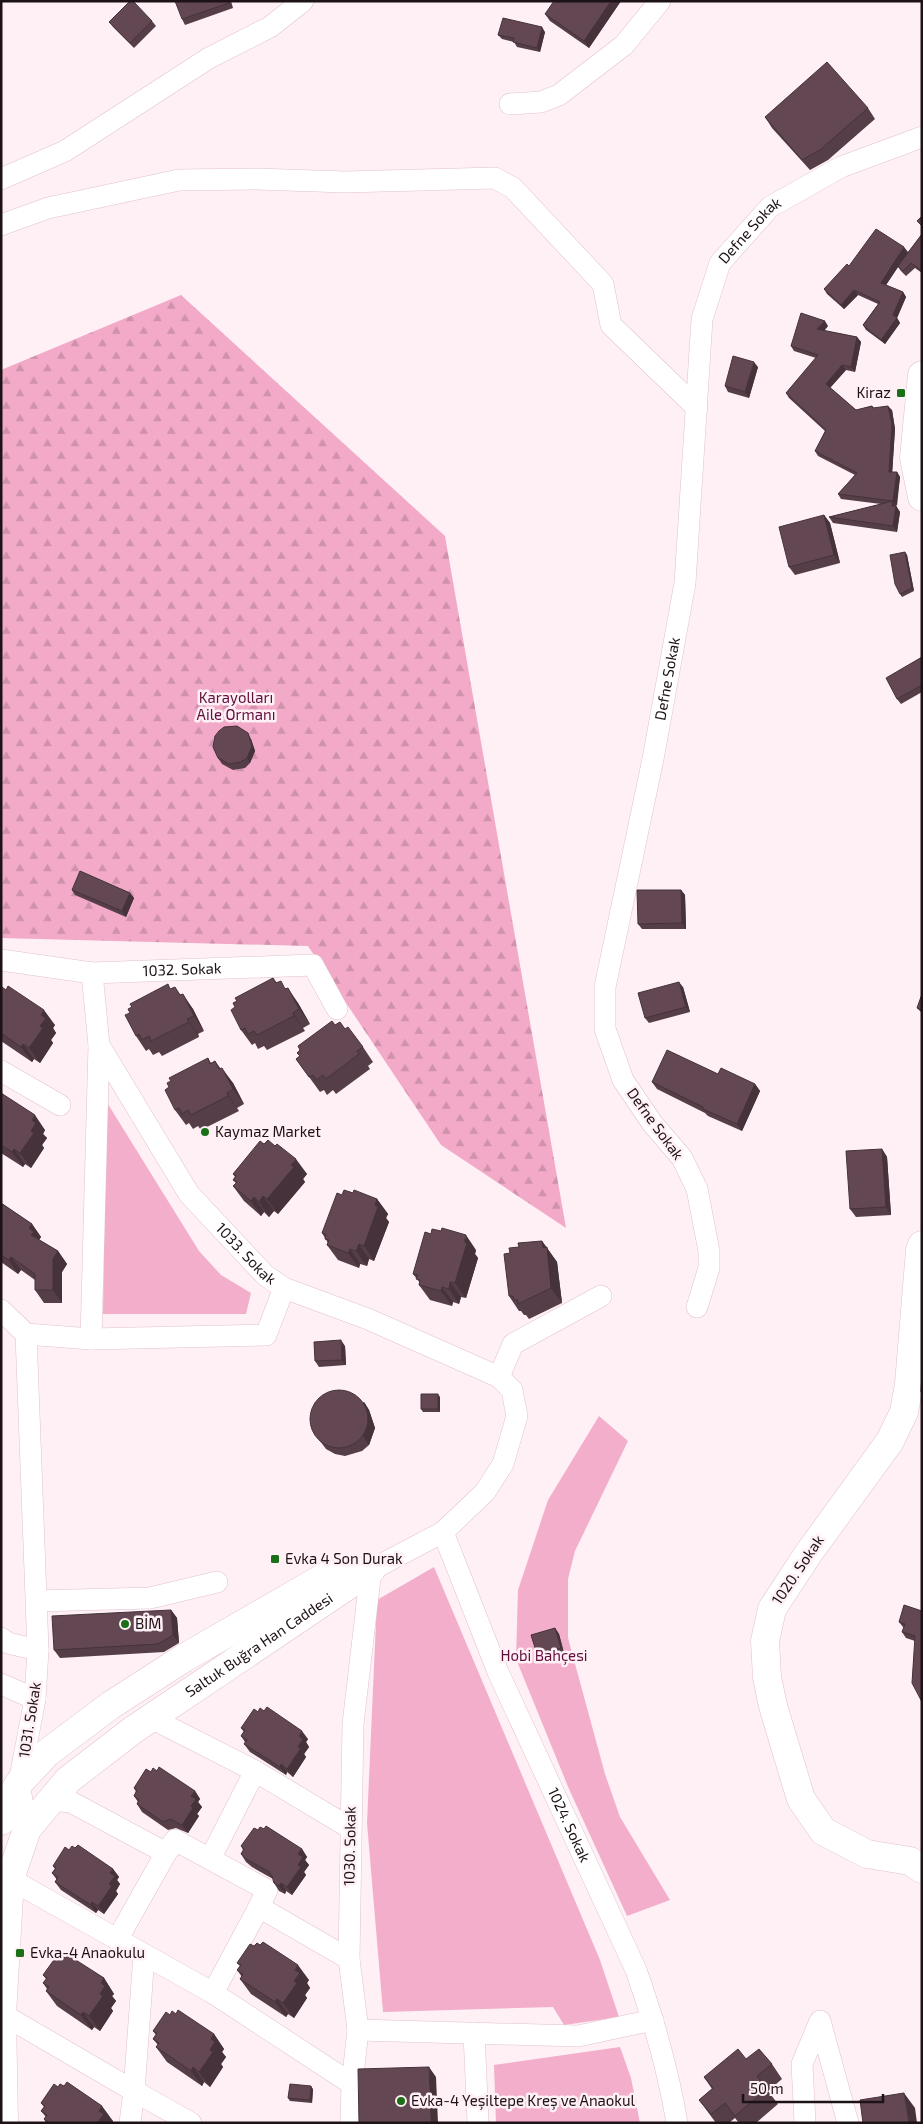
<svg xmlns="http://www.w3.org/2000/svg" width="923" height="2124" viewBox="0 0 923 2124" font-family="'Exo 2',sans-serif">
  <defs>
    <pattern id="forest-firs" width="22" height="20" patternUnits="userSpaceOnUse" patternTransform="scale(1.25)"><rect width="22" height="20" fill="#f2aac8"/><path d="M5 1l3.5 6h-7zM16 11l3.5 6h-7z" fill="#cf91ab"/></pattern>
  </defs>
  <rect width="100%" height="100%" fill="#fef0f5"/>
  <path fill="url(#forest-firs)" d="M181,295L445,536L566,1228L441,1145L308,946L1,938V370Z"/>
  <path fill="#f3aecb" d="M106,1101L199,1251L221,1275L251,1293L246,1314H103Z
    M599,1416L628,1441L575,1551L568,1579V1638L605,1774L620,1817L670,1900L627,1916L569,1789L516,1659L518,1590L548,1500Z
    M434,1567L600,1960L619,2017L564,2025L553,2007L383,2012L367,1823L377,1600Z
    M620,2047L631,2078L640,2123H496L494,2065Z"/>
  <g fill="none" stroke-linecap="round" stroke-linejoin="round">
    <defs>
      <g id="minor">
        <path d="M510,104L541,102L559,95L624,45L660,1"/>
        <path d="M1,179L65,151L209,58L270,27L303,1"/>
        <path d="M1,225L48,208L179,180L257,179L345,182L495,178L513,188L603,284L611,325L697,408"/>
        <path id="s1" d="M1,960L92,973L313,965L337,1009"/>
        <path id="s2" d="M92,973L99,1045L189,1194L265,1275L284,1288L368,1319L499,1377L512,1390L517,1416L503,1464L485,1492L443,1532L371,1570L353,1724L349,1959L358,2030L352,2084L351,2123"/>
        <path d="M1,1071L60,1105"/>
        <path id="s3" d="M697,1307L709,1268V1251L697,1189L682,1158L652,1123L623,1080L605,1029V987L653,759L685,583L702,319L720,263L770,207L841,167L922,137"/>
        <path d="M1,1310L26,1334L91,1339L266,1335L284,1288"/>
        <path d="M26,1334L38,1650L35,1699L19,1783L27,1829"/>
        <path d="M91,1339L99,1045"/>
        <path d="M499,1377L513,1344L601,1296"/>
        <path id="s4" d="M443,1532L498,1672L636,1970C654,2021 668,2069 677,2123"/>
        <path d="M37,1601L150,1598L217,1582"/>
        <path d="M1,1638L8,1643L38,1650"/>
        <path d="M1,1684L35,1699"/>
        <path d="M151,1718L255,1771L350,1828"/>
        <path d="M50,1800L71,1802L166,1853L175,1840L267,1890L259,1907L349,1959"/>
        <path d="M210,1859L255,1771"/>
        <path d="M10,1879L213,1993L352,2084"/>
        <path d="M117,1940L166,1853"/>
        <path d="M144,1955L134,2091L191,2123"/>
        <path d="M213,1993L259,1907"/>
        <path d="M2,2014L134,2091L130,2123"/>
        <path d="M358,2030L578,2036L653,2020"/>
        <path d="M474,2033L478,2123"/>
        <path d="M805,2123L802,2064L820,2021L848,2123"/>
      </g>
      <g id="tertiary">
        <path d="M922,375L914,458L922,497"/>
        <path d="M922,1245L920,1250L909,1384L904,1412L890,1441L808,1554L772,1609L765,1641L767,1677L773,1706L801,1799L823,1831L867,1854L910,1861L922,1869"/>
        <path d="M1,1821L7,1805L19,1783L47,1753L111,1705L184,1658L328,1575L367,1571"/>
        <path id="s5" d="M4,2123L2,2014L10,1879L27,1829L68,1780L133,1730L371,1570"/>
      </g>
    </defs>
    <use href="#minor" stroke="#e2c1ce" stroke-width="22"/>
    <use href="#tertiary" stroke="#e2c1ce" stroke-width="29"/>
    <use href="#minor" stroke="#fff" stroke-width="21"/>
    <use href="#tertiary" stroke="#fff" stroke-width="28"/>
  </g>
  <path fill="#553e47" d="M231,1L233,8L185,25L182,19Z
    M621,1L589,48L550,21L545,14Z
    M152,21L156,26L134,48L113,27L109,22Z
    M545,32L540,52L517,47L514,42L502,39L498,35Z
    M868,108L875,119L828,160L810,170L772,128L765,117Z
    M922,234V273L915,268L906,276L901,271L898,267L886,285L903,292L906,297L897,318L900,323L885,344L866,330L863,325L878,304L858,295L844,309L827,294L824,289L849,266L908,252L902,260Z
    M828,326L824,331L857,337L861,342L855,372L846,370L830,388L856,410L872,406L874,408L892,410L895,429L892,472H897L900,477L896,506L900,512L897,532L833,523L829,517L881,504L841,499L838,494L855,475L818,456L815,451L825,431L789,398L786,393L816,358L794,351L791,346Z
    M758,367L749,398L728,392L725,386Z
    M824,515L830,523L840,563L795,575L789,567Z
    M905,552L907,555L914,591L902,597L900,594Z
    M922,657V692L901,704L897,699Z
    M251,739L255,751L250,763L245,768L233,770L222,764L218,758Z
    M72,890L130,893L134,898L126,917L75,895Z
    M681,890L685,895L686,929H642L638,924Z
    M273,978L277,983L286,989L298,1003L310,1024L303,1028L305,1031L267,1050L264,1046L258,1049L255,1043L252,1045L241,1030L235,1007Z
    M683,987L690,1012L649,1023L645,1018Z
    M1,989L55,1025L53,1028L56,1033L51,1040L53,1043L40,1063L34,1059L32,1062L1,1041Z
    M171,989L181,995L193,1009L204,1031L198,1034L199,1037L162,1056L159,1052L153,1055L149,1049L146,1051L136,1036L130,1013Z
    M922,994V1013L917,1008Z
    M335,1025L345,1029L363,1047L373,1062L368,1066L370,1069L336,1094L333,1090L327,1095L324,1090L320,1092L296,1059Z
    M208,1058L211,1063L215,1061L221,1069L233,1083L244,1104L237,1108L239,1111L201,1130L198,1126L193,1129L189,1123L186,1125L175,1110Z
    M718,1074L755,1084L760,1091L742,1131L708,1116L705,1113L657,1089L652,1082Z
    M1,1093L45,1130L43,1134L47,1138L42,1145L44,1148L31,1168L25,1164L23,1167L1,1153Z
    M264,1144L275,1146L307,1174L303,1179L305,1182L278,1214L274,1211L269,1217L264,1212L261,1216L244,1201L233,1186L236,1183L233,1180L235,1177L233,1174Z
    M882,1149L887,1157L891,1215L856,1217L850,1209Z
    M353,1193L377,1199L388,1214L386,1218L389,1222L374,1261L369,1259L367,1266L360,1264L359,1268L338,1260L327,1245L328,1243L322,1233L342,1195Z
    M1,1203L32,1224L41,1237L39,1240L58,1251L67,1264L62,1272V1303H44L35,1290V1280L21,1270L18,1274L1,1262Z
    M542,1241L557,1262L562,1303L529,1319L526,1315H524L521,1311H519L509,1296L510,1253L519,1247Z
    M476,1250L475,1254L478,1258L466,1298L461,1297L459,1304L453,1302L452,1306L430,1300L419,1285L420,1283L413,1274Z
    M345,1346L346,1365L319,1367L315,1361Z
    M440,1397V1412H423L421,1409Z
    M364,1402L369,1410L375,1428L369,1445L362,1451L345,1456L335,1454L326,1449L314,1433Z
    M171,1610L177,1618L179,1643L164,1652L60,1658L54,1650Z
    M922,1611L915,1641L906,1638L902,1632L904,1628L903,1627L899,1622Z
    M555,1628L559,1634L564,1653L540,1660L537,1654Z
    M241,1728L308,1739L306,1742L309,1747L304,1754L306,1757L293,1777L287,1772L286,1775L250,1752L244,1744L245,1742L241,1736L244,1732Z
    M151,1772L195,1791L200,1799L198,1802L202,1807L197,1814L199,1816L188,1833L176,1828L168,1830L142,1812L137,1804L138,1802L134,1796L136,1792L134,1788Z
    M258,1830L302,1849L307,1857L305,1860L309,1865L304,1872L306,1875L292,1895L286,1891L285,1894L279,1891L274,1883L273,1879L252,1867L246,1862L241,1854L243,1850L241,1846Z
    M75,1848L113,1869L119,1877L117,1880L120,1884L116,1891L118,1894L104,1914L98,1910L96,1913L61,1890L55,1882L57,1880L52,1873L55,1869L53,1866L69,1850Z
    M60,1959L104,1978L114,1994L112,1996L116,2001L111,2008L113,2011L100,2031L94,2027L92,2030L57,2006L46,1991L47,1989L43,1983L46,1979L43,1975Z
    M237,1963L309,1980L307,1983L310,1988L305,1995L307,1998L294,2018L288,2014L286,2017L251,1994L240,1979L242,1977L237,1970L240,1966Z
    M176,2014L214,2034L224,2049L222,2052L226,2057L221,2064L223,2067L210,2087L204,2082L202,2086L167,2062L156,2047L158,2045L153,2039L156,2035L153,2031L170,2015Z
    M746,2059L772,2064L782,2079L768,2091L778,2104L756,2123H739L735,2118L729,2123H716L699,2100L712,2089L704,2077Z
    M58,2087L113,2121L112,2123H46L44,2119L46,2117L41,2111L44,2107L41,2103Z
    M313,2089L312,2103L290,2101L288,2098Z"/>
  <path fill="#45323a" d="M611,1H621L589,48L584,41Z
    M542,27L545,32L540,52L537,48Z
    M904,247L908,252L884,288L881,283Z
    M854,290L858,295L844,309L841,305Z
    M903,292L906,297L897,318L900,323L885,344L881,340Z
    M825,321L828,326L821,334L817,329Z
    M857,337L861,342L855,372L851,367Z
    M754,362L758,367L749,398L745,392Z
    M842,365L846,370L829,389L826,384Z
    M888,406L892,410L895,429L892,477L889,472Z
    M897,472L900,477L897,506L893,501Z
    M893,501L900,512L897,532L893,526L892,506Z
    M824,515L830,523L840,563L834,555Z
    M905,552L907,555L914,591L912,588Z
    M248,733L251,739L255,751L250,763L247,758Z
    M681,890L685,895L686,929L682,923Z
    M130,893L134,898L126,917L122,911Z
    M679,982L683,987L690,1012L686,1007Z
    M288,988L298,1003L310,1024L299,1009Z
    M183,994L193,1009L204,1031L194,1016Z
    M44,1010L55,1025L53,1028L56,1033L51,1040L53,1043L40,1063L29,1048L40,1026L41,1015Z
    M293,1013L305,1031L294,1016Z
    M187,1019L198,1034L199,1037Z
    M23,1044L34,1059L32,1062L21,1047Z
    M222,1068L233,1083L244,1104L233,1089Z
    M755,1084L760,1091L742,1131L737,1124Z
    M227,1093L239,1111L228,1096Z
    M35,1115L45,1130L43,1134L47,1138L42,1145L44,1148L31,1168L20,1153L31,1131L32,1120Z
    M14,1149L25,1164L23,1167L12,1152Z
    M882,1149L887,1157L891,1215L886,1207Z
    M296,1159L307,1174L303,1179L305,1182L278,1214L267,1199L291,1165Z
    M263,1196L274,1211L269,1217L259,1202Z
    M254,1197L264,1212L261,1216L251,1201Z
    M377,1199L388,1214L386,1218L389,1222L374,1261L364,1246Z
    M32,1224L41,1237L39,1240L31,1235L29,1228Z
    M466,1235L476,1250L475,1254L478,1258L466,1298L455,1283Z
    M542,1241L557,1262L562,1303L551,1288L543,1248Z
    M359,1244L369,1259L367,1266L356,1251Z
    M350,1249L360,1264L359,1268L348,1253Z
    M58,1251L67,1264L62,1272V1303L53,1290V1259Z
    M11,1257L21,1270L18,1274L9,1260Z
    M450,1282L461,1297L459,1304L449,1289Z
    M442,1287L453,1302L452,1306L441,1291Z
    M341,1340L345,1346L346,1365L342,1360Z
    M438,1394L440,1397V1412L438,1409Z
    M364,1402L369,1410L375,1428L369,1445L363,1436Z
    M171,1610L177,1618L179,1643L173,1635Z
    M555,1628L559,1634L564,1653L561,1648Z
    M302,1731L308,1739L306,1742L309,1747L304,1754L306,1757L293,1777L287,1769L298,1747L299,1736Z
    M281,1764L287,1772L286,1775L280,1767Z
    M195,1791L200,1799L198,1802L202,1807L197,1814L199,1816L188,1833L182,1825L191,1806V1796Z
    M302,1849L307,1857L305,1860L309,1865L304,1872L306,1875L292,1895L287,1887L298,1865V1854Z
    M113,1869L119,1877L117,1880L120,1884L116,1891L118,1894L104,1914L98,1906L109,1884L110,1873Z
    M281,1883L286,1891L285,1894L279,1886Z
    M92,1902L98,1910L96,1913L91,1905Z
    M298,1965L309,1980L307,1983L310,1988L305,1995L307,1998L294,2018L283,2003L294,1981L295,1970Z
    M104,1978L114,1994L112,1996L116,2001L111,2008L113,2011L100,2031L89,2016L100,1994L101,1983Z
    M277,1999L288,2014L286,2017L275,2002Z
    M83,2012L94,2027L92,2030L81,2015Z
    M214,2034L224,2049L222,2052L226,2057L221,2064L223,2067L210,2087L199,2072L210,2050L211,2039Z
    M193,2067L204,2082L202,2086L191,2071Z
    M429,2067L436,2077L438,2123H431Z
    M311,2086L313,2089L312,2103L310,2100Z
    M904,2093L915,2108L917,2123H909Z
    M102,2106L113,2121L112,2123H99V2111Z"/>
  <path fill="#634853" stroke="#45323a" d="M130,1H133L152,21L130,43L109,22Z
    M175,1H229V3L182,19Z
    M554,1H611L584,41L545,14Z
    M503,18L542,27L537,48L513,42L514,38L498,35Z
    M827,62L868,108L820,150L802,160L765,117Z
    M922,216V226L917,221Z
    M876,229L904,247L881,283L903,292L893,315L897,318L881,340L863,325L880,302L854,290L841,305L824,289L847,264L849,266Z
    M922,234V271L911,263L903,271L898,266Z
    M801,313L825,321L817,329L857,337L851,367L842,365L826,384L856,410L872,406L873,408L888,406L892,424L889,472H897L893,501L838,494L857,473L815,451L826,430L786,393L818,355L791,346Z
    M733,356L754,362L745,392L725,386Z
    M893,501L892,506H896L893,526L829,517Z
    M824,515L834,555L789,567L779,527Z
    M905,552L912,588L900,594L895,584L890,555Z
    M922,657V685L897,699L886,678Z
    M237,726L248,733L252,746L247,758L241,762L229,764L218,758L213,747L215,736L219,731L224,727Z
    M80,871L130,893L122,911L72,890Z
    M637,890H681L682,923L638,924Z
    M273,978L276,983L281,981L285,989L288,988L299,1009L293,1013L294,1016L257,1035L254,1031L248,1034L245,1028L241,1030L231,1010L235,1007L233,1003L237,1001L235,998Z
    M679,982L686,1007L645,1018L638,993Z
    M168,984L170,989L175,987L180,995L183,994L194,1016L187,1019L189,1022L151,1041L149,1036L142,1040L139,1034L136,1036L125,1015L130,1013L128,1009L132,1007L130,1004Z
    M8,986L44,1010L41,1015L46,1018L40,1026L43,1028L29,1048L23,1044L21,1047L1,1033V989L2,987L6,990Z
    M922,994V1010L917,1008Z
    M332,1021L335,1025L340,1022L345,1029L348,1027L363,1047L357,1051L359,1054L326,1079L323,1075L317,1080L313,1075L309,1077L296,1059L300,1056L297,1053L300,1050L298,1046Z
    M667,1050L718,1074L721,1068L755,1084L737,1124L703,1109V1107L652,1082Z
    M208,1058L210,1064L215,1061L219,1069L222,1068L233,1089L227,1093L228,1096L191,1115L188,1110L182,1114L179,1108L175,1110L165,1090L169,1087L167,1083L171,1081L169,1078Z
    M1,1093L35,1115L32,1120L36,1123L31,1131L34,1133L20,1153L14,1149L12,1152L1,1145Z
    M268,1140L275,1146L277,1144L296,1159L291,1165L294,1167L267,1199L263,1196L259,1202L254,1197L251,1201L233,1186L237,1182L233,1180L236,1176L233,1174L260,1141L264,1144Z
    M882,1149L886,1207L850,1209L846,1151Z
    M344,1190L353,1193L354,1190L377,1199L375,1205L378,1207L364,1246L359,1244L356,1251L350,1249L348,1253L327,1245L329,1240L325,1239L326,1235L322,1233L337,1193L342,1195Z
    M1,1203L32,1224L29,1228L34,1232L31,1235L58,1251L53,1259V1290H35V1274L11,1257L9,1260L1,1255Z
    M442,1228L466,1235L464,1242L467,1243L455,1283L450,1282L449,1289L442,1287L441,1291L419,1285L420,1280L416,1279L418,1275L413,1274L425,1232L431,1234L432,1229L441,1231Z
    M542,1241L543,1248L547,1247L551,1288L518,1304V1300H514L513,1296H509L504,1254L510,1253L509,1248L519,1247L518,1243Z
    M341,1340L342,1360L315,1361L314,1342Z
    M922,1371V1391L921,1392Z
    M310 1419a29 29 0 1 1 58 0a29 29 0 1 1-58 0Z
    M421,1394H438V1409H421Z
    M904,1605L922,1611V1702L912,1683L915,1636L902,1632L905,1624L899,1622Z
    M171,1610L173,1635L158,1644L54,1650L52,1616Z
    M555,1628L561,1648L537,1654L531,1635Z
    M267,1707L302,1731L299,1736L303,1739L298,1747L301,1748L287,1769L281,1764L280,1767L244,1744L247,1740L241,1736L245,1730L241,1728L254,1709L258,1712L260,1708L264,1711Z
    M159,1767L195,1791L191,1796L196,1799L191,1806L193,1808L182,1825L170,1819L163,1822L137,1804L139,1800L134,1796L137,1790L134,1788L146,1769L151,1772L153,1768L157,1771Z
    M266,1826L302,1849L298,1854L303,1857L298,1865L301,1867L287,1887L281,1883L279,1886L274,1883L272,1876L268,1871L246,1859L241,1854L244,1849L241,1846L254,1828L258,1830L260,1827L264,1829Z
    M78,1845L113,1869L110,1873L115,1876L109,1884L112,1886L98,1906L92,1902L91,1905L55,1882L58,1877L52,1873L56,1868L53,1866L65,1847L69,1850L72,1846L75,1848Z
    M263,1942L298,1965L295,1970L300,1973L294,1981L297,1983L283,2003L277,1999L275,2002L240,1979L243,1974L237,1970L241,1965L237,1963L250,1944L254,1946L257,1943L260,1945Z
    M68,1955L104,1978L101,1983L105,1986L100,1994L103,1996L89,2016L83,2012L81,2015L46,1991L49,1987L43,1983L47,1978L43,1975L56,1957L60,1959L62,1956L66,1958Z
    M178,2010L214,2034L211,2039L215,2042L210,2050L213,2052L199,2072L193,2067L191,2071L156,2047L159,2043L153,2039L157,2033L153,2031L166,2012L170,2015L172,2011L176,2014Z
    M738,2049L746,2059L759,2049L772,2064L757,2076L767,2089L735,2116L725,2103L711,2114L699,2100L713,2088L704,2077Z
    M429,2067L431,2123H359L358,2069Z
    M67,2082L102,2106L99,2111L104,2114L98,2122L99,2123H49L44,2119L47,2115L41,2111L45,2106L41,2103L54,2084L58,2087L60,2084L64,2086Z
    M290,2084L311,2086L310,2100L288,2098Z
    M904,2093L909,2123H863L860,2100Z"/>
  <g fill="#1b6f17" stroke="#fef0f5" stroke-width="2">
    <rect x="896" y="388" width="10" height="10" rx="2.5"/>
    <circle cx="205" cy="1132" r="5"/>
    <rect x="270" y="1554" width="10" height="10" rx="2.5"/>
    <circle cx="125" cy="1624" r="5"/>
    <rect x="15" y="1948" width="10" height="10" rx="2.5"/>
    <circle cx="401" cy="2101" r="5"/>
  </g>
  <g text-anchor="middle" stroke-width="5" stroke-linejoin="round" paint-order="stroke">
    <g font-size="15" fill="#1d1217" stroke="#fef0f5">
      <text dy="5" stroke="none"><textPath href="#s3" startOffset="1129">Defne Sokak</textPath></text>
      <text dy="5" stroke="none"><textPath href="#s3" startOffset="664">Defne Sokak</textPath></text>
      <text dy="5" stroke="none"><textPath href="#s1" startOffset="182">1032. Sokak</textPath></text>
      <text transform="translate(655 1124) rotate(54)" y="5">Defne Sokak</text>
      <text dy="5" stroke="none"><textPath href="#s2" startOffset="329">1033. Sokak</textPath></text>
      <text transform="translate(798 1570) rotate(-56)" y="5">1020. Sokak</text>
      <text dy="5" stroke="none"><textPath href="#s5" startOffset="595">Saltuk Buğra Han Caddesi</textPath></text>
      <text transform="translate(30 1720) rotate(-81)" y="5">1031. Sokak</text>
      <text dy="5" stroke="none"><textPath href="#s4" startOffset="319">1024. Sokak</textPath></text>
      <text transform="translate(350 1846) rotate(-89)" y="5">1030. Sokak</text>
    </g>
    <g font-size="15" fill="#1d1217" stroke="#fef0f5" text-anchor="start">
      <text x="891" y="398" text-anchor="end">Kiraz</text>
      <text x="215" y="1137">Kaymaz Market</text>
      <text x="285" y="1564">Evka 4 Son Durak</text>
      <text x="135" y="1629">BİM</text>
      <text x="30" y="1958">Evka-4 Anaokulu</text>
      <text x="411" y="2106">Evka-4 Yeşiltepe Kreş ve Anaokul</text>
    </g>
    <g font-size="15" fill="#620e3c" stroke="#fef0f5">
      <text x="236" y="703">Karayolları<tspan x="236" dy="17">Aile Ormanı</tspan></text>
      <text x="544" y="1661">Hobi Bahçesi</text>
    </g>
  </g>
  <rect width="923" height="2124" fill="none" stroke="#1d1217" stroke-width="5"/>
  <path d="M743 2094v8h140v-8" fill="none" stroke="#1d1217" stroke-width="2.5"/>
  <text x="750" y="2094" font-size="15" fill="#1d1217" stroke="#fef0f5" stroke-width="4" paint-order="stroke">50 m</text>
</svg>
